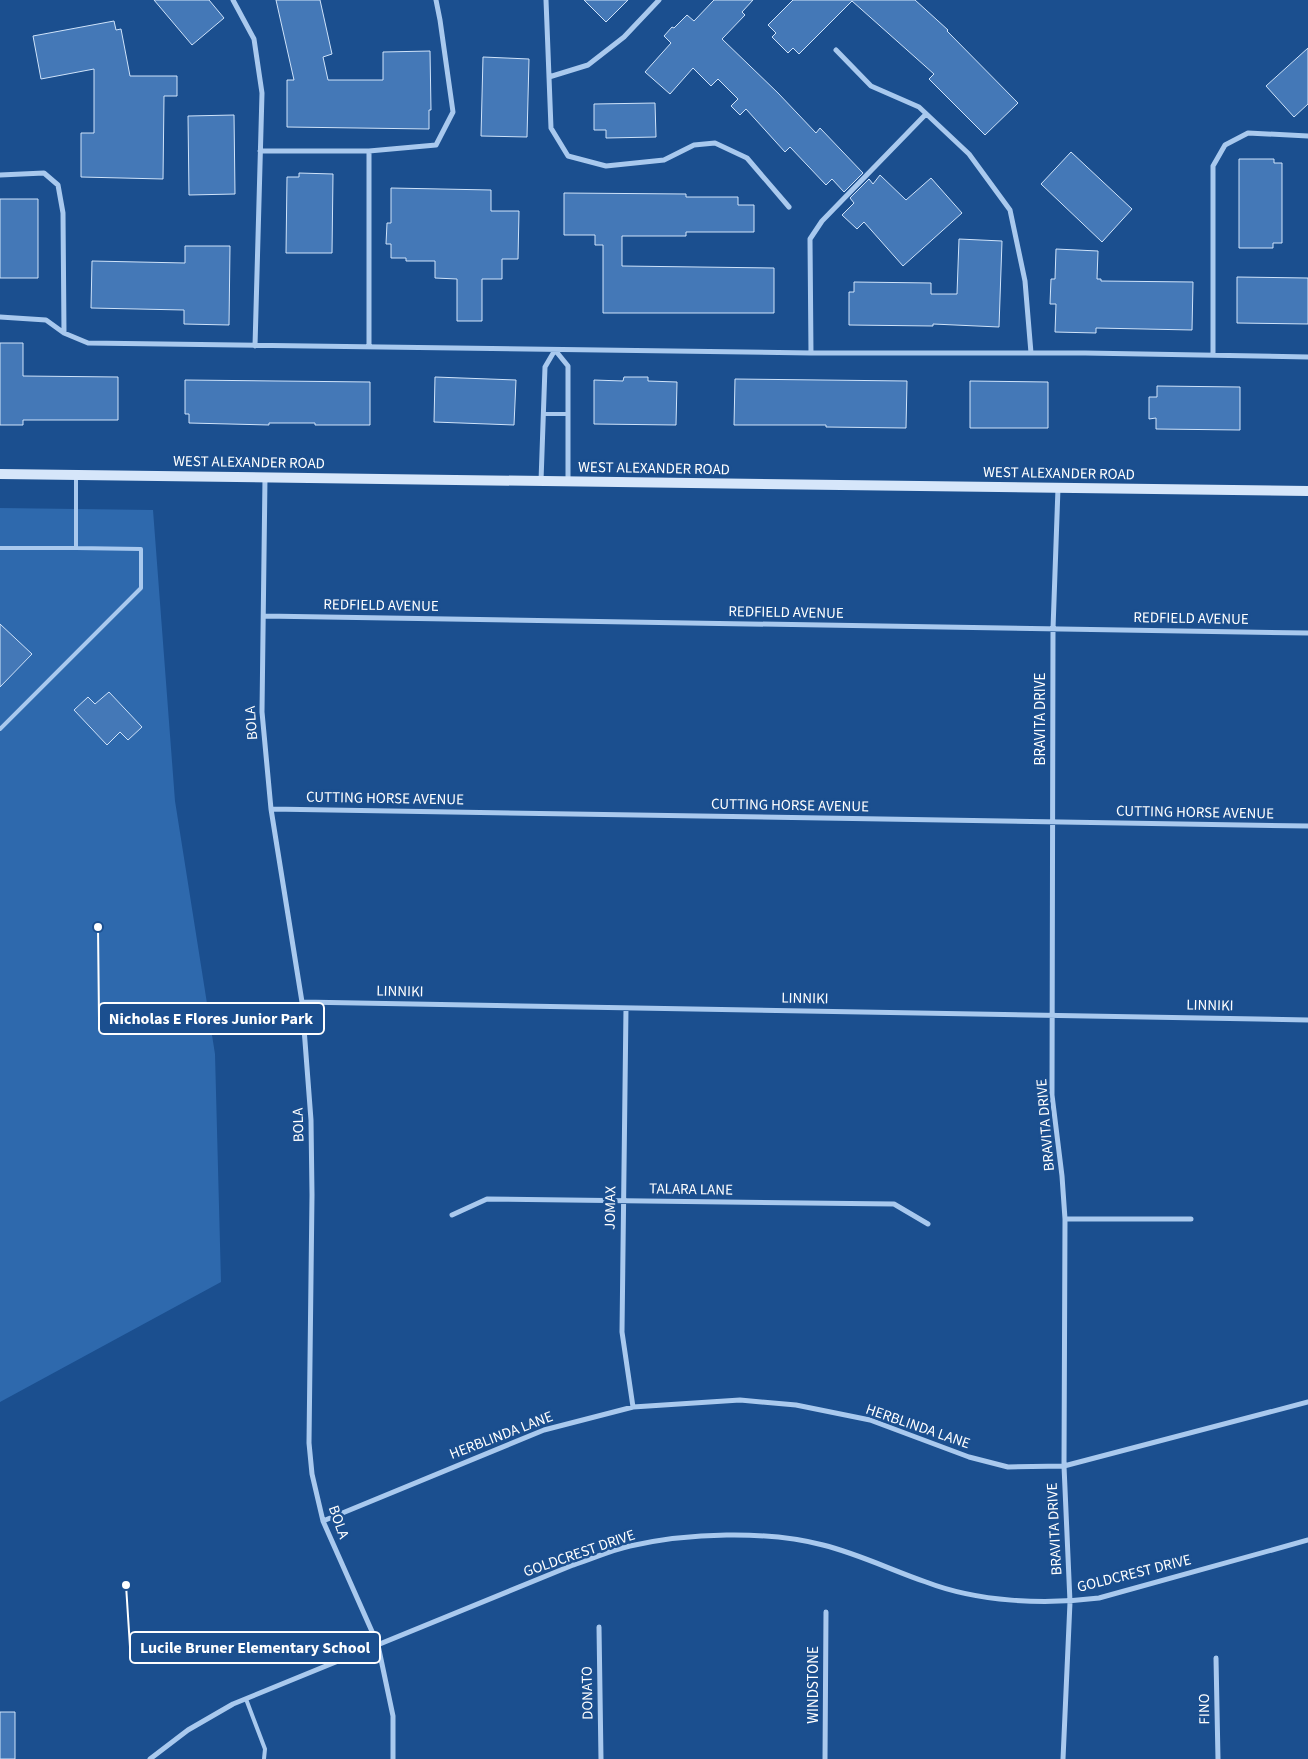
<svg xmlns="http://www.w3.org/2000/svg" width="1308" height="1759" viewBox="0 0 1308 1759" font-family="'Source Sans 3',sans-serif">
  <rect width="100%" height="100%" fill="#1b4f8f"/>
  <path fill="#2e69ad" d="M0,508L153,510L175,801L215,1054L221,1282L0,1402Z"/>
  <path fill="#4478b7" stroke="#cfe3fa" d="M154,0H209L224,18L192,45Z
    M276,0H320L332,54L323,57L328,80H383V52L430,51L431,110H429V129L287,127V80H294Z
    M584,0H628L606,22Z
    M714,0H753L742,12L745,15L722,39L778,93L816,133L820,128L863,173L844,192L832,179L826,185L790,147L785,152L746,109L740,115L731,106L738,99L718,79L711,86L693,68L670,94L645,72L671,43L664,36L672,27L674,28L687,15L694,21Z
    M793,0H915L948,30L947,31L1018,103L985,135L929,79L934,74L852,1L799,54L793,48L788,53L772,37L776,33L768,25Z
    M114,21L116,30L121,29L130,76H177V96H164L163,179L81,177V133H94V69L41,79L33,36Z
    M1308,48V104L1294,117L1266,86Z
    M483,57L529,59L527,137L481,136Z
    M655,103L656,137L606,138V130H594V104Z
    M234,115L235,194L189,195L188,116Z
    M1071,152L1132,209L1102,242L1041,184Z
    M1239,159H1274V163H1282V243H1273V248H1239Z
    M299,173L333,174L332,253H286L287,177H299Z
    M880,175L906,200L931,178L962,213L903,266L864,222L857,229L842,215L854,203L850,198L869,179L873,184Z
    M391,188L491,190V211H519L518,259H502V279H482V321H457V279L435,278V261H406V258H391V244H386L387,223H391Z
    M564,193L686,194V197H738V205H754V232H686V236H622V266L774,268V313H603V245H595V235H564Z
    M0,199H38V278H0Z
    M959,239L1002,241L999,327L933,324V326L849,325V292H854V282L931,283V294H957Z
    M185,246H230L229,325L184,324V310L91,308L92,261L185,263Z
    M1056,249L1098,251L1097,279H1101V281L1193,282L1192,330L1096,328V333L1055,332L1056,304H1050L1051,279H1055Z
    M1237,277L1308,278V324L1237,323Z
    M0,343H23V376L118,377V420H23V425H0Z
    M435,377L516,380L514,425L434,422Z
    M624,377H648V381L677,382L676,425L594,424V380L623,381Z
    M735,379L907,381L906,428L826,427V425H734Z
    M185,380L370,382V425H315V423H269V425L189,423V414H185Z
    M970,381L1048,382V428H970Z
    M1157,386L1240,387V430L1156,429V418L1149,419V397H1157Z
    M0,624L32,654L0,687Z
    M109,692L142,727L128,740L120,732L107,745L74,710L88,697L95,704Z
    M0,1712H15V1759H0Z"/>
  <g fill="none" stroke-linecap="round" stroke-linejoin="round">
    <path stroke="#a9c9ee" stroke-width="4" d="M543,414H568
      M0,548H76
      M0,729L141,588V549L76,548V477
      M246,1699L265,1749L264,1759"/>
    <path stroke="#a9c9ee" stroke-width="5" d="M233,0L254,39L262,93L255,346
      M546,0L551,128L568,156L606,166L664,160L694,145L715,143L747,158L789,207
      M836,50L871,86L919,107L969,154L1010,210L1025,281L1031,353
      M549,77L588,65L624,37L659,0
      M260,151H369L436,145L453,112L440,20L436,0
      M369,151V347
      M0,175L44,173L58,185L63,213L64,333
      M0,317L46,320L64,333L88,343L811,353H1085L1308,357
      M811,353L810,239L822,221L926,114
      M1213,355V166L1225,145L1248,133L1308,136
      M265,478L262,712L271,809L302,1002L311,1120L312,1195L309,1443L312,1474L323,1521L378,1645L393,1716V1759
      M541,481L545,367L555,350L568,366V481
      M1058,488L1053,629L1052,1095L1062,1176L1065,1219L1064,1466L1070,1602L1063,1759
      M264,616L1308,633
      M271,809L1308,826
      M302,1002L1308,1020
      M626,1008L622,1332L633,1407
      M452,1215L487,1199L894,1204L928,1224
      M1065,1219H1191
      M323,1521L544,1430L633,1407L740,1400L796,1405L870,1420L969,1457L1008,1467L1064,1466L1308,1402
      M599,1627L601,1759
      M1216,1658L1218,1759
      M150,1759L188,1730L233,1704L573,1565C592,1559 611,1550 630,1546C687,1533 766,1530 823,1545C859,1554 891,1570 926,1582C978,1602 1044,1605 1099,1598L1308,1540
      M825,1759L826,1612"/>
    <path stroke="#d6e6fa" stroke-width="10" d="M0,474L1308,491"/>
  </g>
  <g text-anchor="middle" stroke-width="5" stroke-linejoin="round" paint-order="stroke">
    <g font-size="15" fill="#fff" stroke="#1b4f8f">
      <text transform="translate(249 462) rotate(1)" y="5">WEST ALEXANDER ROAD</text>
      <text transform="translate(654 468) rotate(1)" y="5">WEST ALEXANDER ROAD</text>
      <text transform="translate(1059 473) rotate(1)" y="5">WEST ALEXANDER ROAD</text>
      <text transform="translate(381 605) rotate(1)" y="5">REDFIELD AVENUE</text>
      <text transform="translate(786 612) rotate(1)" y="5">REDFIELD AVENUE</text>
      <text transform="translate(1191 618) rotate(1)" y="5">REDFIELD AVENUE</text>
      <text transform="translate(1040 719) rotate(-90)" y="5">BRAVITA DRIVE</text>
      <text transform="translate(251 723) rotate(-94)" y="5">BOLA</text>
      <text transform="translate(385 798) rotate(1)" y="5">CUTTING HORSE AVENUE</text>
      <text transform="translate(790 805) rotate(1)" y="5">CUTTING HORSE AVENUE</text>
      <text transform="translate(1195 812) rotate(1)" y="5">CUTTING HORSE AVENUE</text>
      <text transform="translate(400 991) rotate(1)" y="5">LINNIKI</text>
      <text transform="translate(805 998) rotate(1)" y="5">LINNIKI</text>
      <text transform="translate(1210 1005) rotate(1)" y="5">LINNIKI</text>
      <text transform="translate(298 1125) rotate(-92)" y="5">BOLA</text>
      <text transform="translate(1045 1125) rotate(-95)" y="5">BRAVITA DRIVE</text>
      <text transform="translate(691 1189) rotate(1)" y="5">TALARA LANE</text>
      <text transform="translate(610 1208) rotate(-89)" y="5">JOMAX</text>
      <text transform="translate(918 1426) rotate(19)" y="5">HERBLINDA LANE</text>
      <text transform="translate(501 1435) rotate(-21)" y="5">HERBLINDA LANE</text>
      <text transform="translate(339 1522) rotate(70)" y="5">BOLA</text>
      <text transform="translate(1054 1529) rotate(-93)" y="5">BRAVITA DRIVE</text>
      <text transform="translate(579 1553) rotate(-19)" y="5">GOLDCREST DRIVE</text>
      <text transform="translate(1134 1573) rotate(-14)" y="5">GOLDCREST DRIVE</text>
      <text transform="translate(813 1685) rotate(-90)" y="5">WINDSTONE</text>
      <text transform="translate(587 1693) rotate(-91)" y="5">DONATO</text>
      <text transform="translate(1204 1709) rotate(-91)" y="5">FINO</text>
    </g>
  </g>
  <path fill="none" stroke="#fff" stroke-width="2" d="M98 927L99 1018M126 1585L130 1647"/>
  <g fill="#fff" stroke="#1b4f8f" stroke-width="2">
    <circle cx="98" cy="927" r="5"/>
    <circle cx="126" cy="1585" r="5"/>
  </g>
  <g fill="#1b4f8f" stroke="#fff" stroke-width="2">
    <rect x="99" y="1003" width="225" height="31" rx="5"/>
    <rect x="130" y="1632" width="250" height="31" rx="5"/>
  </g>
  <g font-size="16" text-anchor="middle" font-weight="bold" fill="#fff">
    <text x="211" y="1024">Nicholas E Flores Junior Park</text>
    <text x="255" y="1653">Lucile Bruner Elementary School</text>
  </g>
</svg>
